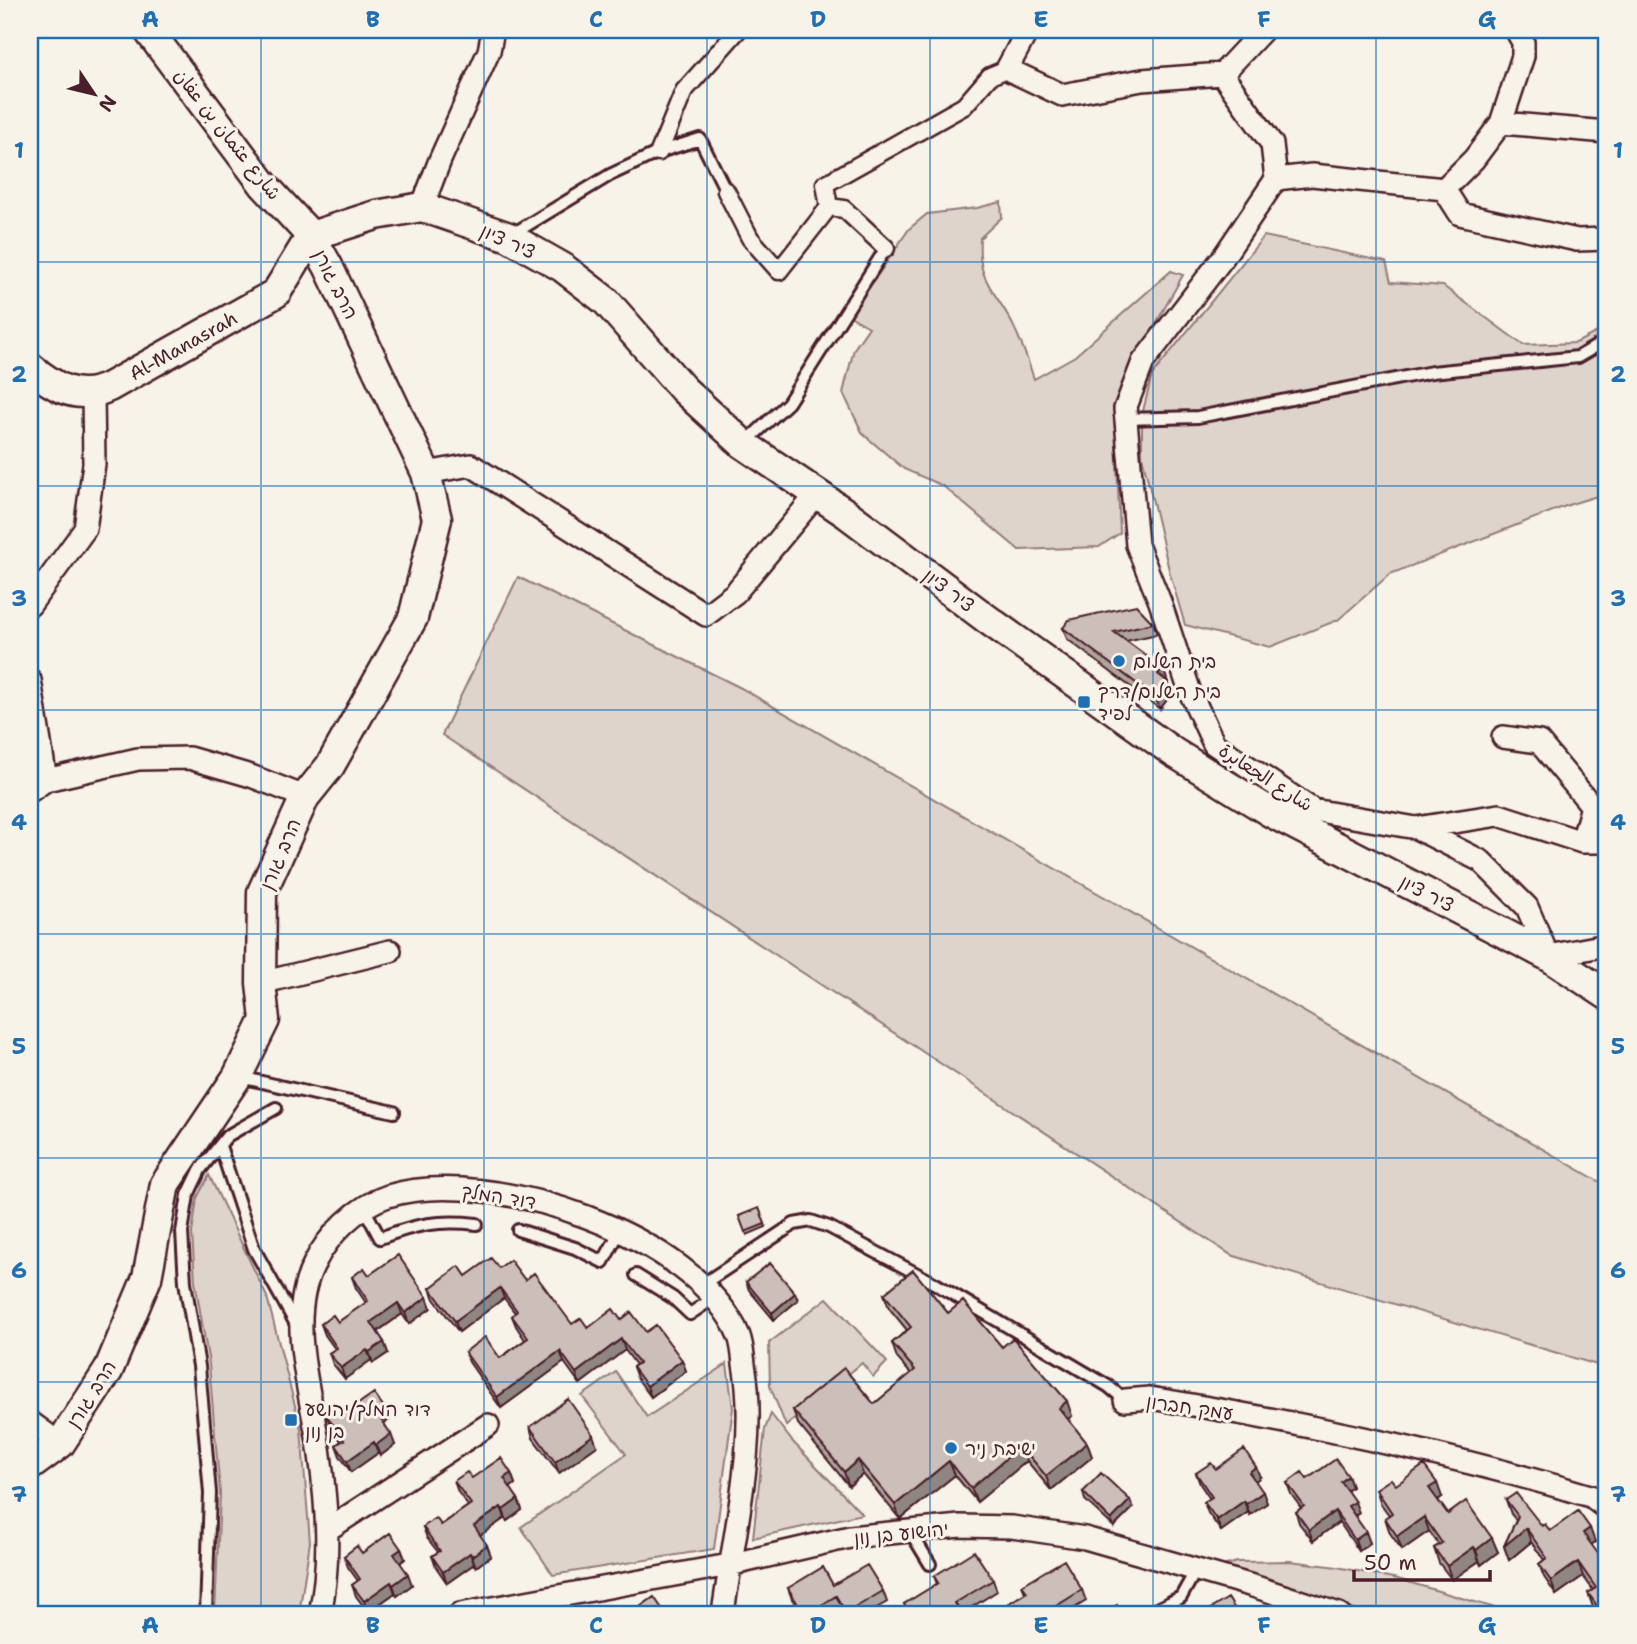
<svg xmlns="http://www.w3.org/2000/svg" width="1637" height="1644" viewBox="0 0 1637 1644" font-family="'Shantell Sans','Playpen Sans Arabic','Playpen Sans Hebrew',sans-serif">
  <rect width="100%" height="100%" fill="#f7f3e8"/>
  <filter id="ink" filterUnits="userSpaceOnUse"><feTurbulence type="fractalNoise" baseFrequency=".0143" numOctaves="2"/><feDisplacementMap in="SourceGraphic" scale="14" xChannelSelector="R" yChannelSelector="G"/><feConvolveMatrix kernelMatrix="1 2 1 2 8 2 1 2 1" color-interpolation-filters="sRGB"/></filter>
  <g filter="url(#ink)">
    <path fill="#ded4cc" stroke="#947a7c" stroke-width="2" d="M1001,202L1002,217L980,238C977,282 994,288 1012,323C1021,341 1028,360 1034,379L1075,356L1171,271L1183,275L1120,388L1116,440L1120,533L1099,547L1019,550L943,486L904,469L863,434L843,393L854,349L869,327L850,316L909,229L927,214L977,208Z
      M1264,236L1386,262L1391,282L1443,286L1523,345L1576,343L1607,327V493L1571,504L1390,574L1338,620L1270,647L1185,625L1170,574L1142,456V415L1152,375Z
      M518,577L741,688L1607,1186V1368L1231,1255L442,735Z
      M209,1175L267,1297L301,1429L310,1542L299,1614H215L220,1493L209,1364L195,1281L192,1233L197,1198Z
      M827,1298L887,1362L873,1377L862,1363L786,1426L770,1386L769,1343Z
      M727,1364L733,1408L714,1549L553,1575L521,1527L626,1454L582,1396L616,1372L647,1417Z
      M771,1414L792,1441L862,1514L753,1538L765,1429Z
      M1290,1561L1337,1567L1398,1579L1515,1614H1368L1215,1568L1237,1562Z"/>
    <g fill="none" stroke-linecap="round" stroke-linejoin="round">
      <defs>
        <path id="service" d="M511,235L610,175L659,152L700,139L726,191
          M1125,419L1198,417L1432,372L1578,357L1607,340
          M745,443L788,403L886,248
          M240,1077L394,1112
          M220,1146L254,1249L297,1326
          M364,1208L380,1238C416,1224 439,1220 477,1224
          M518,1230L575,1248L603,1262L620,1231
          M636,1275L673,1298L690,1314L715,1297
          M703,1284L794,1224L811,1221L829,1227L934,1283L1108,1386L1125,1400
          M1591,1503L1607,1515
          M910,1531L930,1564
          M206,1614L210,1493L199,1366L185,1282L182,1232L188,1195L200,1170L227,1136L276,1108
          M1147,1614L1181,1597L1196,1570"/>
        <path id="pedestrian" d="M659,152L684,91L738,30
          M726,191L750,238L779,271L829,207L825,184L964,106L990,76L1007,69
          M829,207L844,209L886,248"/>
        <path id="minor" d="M1025,30L1024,37L1007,69L1062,95L1142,80L1222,74
          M1263,30L1222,74L1272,144L1276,179
          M1501,123L1523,56V42L1516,30
          M1276,179L1222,259L1143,362L1125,409L1137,545L1160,602L1190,692L1214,744L1313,810L1416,828L1481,861L1527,907L1548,956L1607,945
          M1276,179L1312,175L1444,189
          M1444,189L1474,159L1501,123L1607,132
          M1444,189L1460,214L1577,240L1607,239
          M422,207L440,160L489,51L493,30
          M426,473L471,465L706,615L735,593L817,494
          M30,605L85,529L94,464L93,393
          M30,680L46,780
          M1503,737L1539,742L1592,806L1582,842
          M30,791L46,780L138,759L189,758L251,776L305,797
          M1416,828L1499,815L1582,842H1607
          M261,983L390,951
          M1125,1400L1150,1398C1305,1423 1457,1455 1607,1501
          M30,1422L60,1444
          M327,1530L488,1425
          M320,1614C331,1561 327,1508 320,1455C312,1395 285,1320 314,1264C328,1235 357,1206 388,1196C489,1165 697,1235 739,1336C742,1344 743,1355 744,1364C758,1442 733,1536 723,1614
          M460,1614L729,1565L850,1537L960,1526L1012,1527L1085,1538L1253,1586L1339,1614"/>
        <g id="tertiary">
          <path d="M311,236L376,215L422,207L509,237L562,267L606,301L683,389L743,444L847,514L987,619L1173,752L1270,812L1548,956L1607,995"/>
          <path id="s1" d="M30,367C54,387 77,402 109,387L276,293L311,236"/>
          <path d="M30,1466L60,1444L108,1371L147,1278L165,1184L237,1077L265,1020L261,983L262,892L305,797L330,766L413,618L437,519L426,473L328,266L311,236L264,185L148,30"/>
        </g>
      </defs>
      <use href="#service" stroke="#4a1f2b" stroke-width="16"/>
      <use href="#pedestrian" stroke="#4a1f2b" stroke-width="21"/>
      <use href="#minor" stroke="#4a1f2b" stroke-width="26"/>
      <use href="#tertiary" stroke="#4a1f2b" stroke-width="33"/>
      <use href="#service" stroke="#f7f3e8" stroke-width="10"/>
      <use href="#pedestrian" stroke="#f7f3e8" stroke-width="16"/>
      <use href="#minor" stroke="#f7f3e8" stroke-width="21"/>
      <use href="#tertiary" stroke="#f7f3e8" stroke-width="28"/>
    </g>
    <path fill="#afa49f" stroke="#4a1f2b" stroke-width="2" d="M1153,623L1157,634L1126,641L1163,668L1166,680L1168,682L1172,693L1160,709L1067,639L1063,628Z
      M759,1208L766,1227L747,1235L739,1216Z
      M499,1268L525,1280L572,1324L588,1328L621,1320L646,1332L682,1360L686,1371L651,1397L637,1378L633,1367L636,1365L625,1350L580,1384L564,1362L501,1408L469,1362L465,1352L500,1358L525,1340L516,1326L512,1316L515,1313L504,1298L459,1332L434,1299L430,1288L466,1276Z
      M369,1275L431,1308L409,1324L402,1314L377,1332L384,1342L388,1353L373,1363L371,1360L345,1379L333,1364L329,1353L335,1349L325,1335L321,1324L338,1322L366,1303L356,1288L352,1277Z
      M746,1282L795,1293L798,1300L774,1320L749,1290Z
      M884,1294L948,1313L1002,1347L1072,1416L1068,1419L1087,1443L1092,1457L1051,1490L1027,1461L977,1502L955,1475L900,1519L863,1474L849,1486L798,1424L793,1410L874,1404L911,1374L897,1358L892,1343L907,1330L889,1308Z
      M385,1409L389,1420L384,1423L395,1445L380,1456L378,1453L351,1472L340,1456L336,1445L341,1441L331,1427L327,1416Z
      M530,1427L597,1446L559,1473L533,1438Z
      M1216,1469L1260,1477L1255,1481L1267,1503L1250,1515L1248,1512L1221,1531L1208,1513L1204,1502L1210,1499L1200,1484L1196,1473Z
      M511,1473L515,1484L510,1488L518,1499L522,1510L507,1521L505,1518L480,1535L491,1556L476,1567L474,1564L447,1583L436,1567L432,1556L438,1552L427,1538L423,1527L441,1525L468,1506L458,1492L454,1481Z
      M1348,1476L1352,1487L1347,1491L1359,1513L1355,1516L1370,1543L1359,1551L1339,1522L1313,1541L1299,1523L1296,1512L1301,1508L1291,1494L1287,1483L1307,1479Z
      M1396,1485L1442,1497L1438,1500L1448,1514L1498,1552L1481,1565L1479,1561L1452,1580L1439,1563L1434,1548L1439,1545L1429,1531L1402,1550L1390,1533L1385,1518L1389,1515L1381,1504L1376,1489Z
      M1083,1492L1133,1508L1114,1527L1085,1500Z
      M1506,1500L1550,1531L1595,1542L1591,1545L1607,1614H1598L1593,1607L1588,1593L1593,1590L1583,1576L1556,1595L1544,1577L1539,1564L1544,1560L1531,1542L1509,1560L1504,1546L1516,1520L1511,1514Z
      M401,1549L405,1559L400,1563L412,1585L397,1596L395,1593L368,1612L356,1596L352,1585L358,1581L348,1567L344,1556Z
      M934,1576L993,1580L997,1591L961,1614H908L904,1604L937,1584Z
      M833,1585L883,1591L887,1602L866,1614H844L840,1607L829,1614H802L792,1599L788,1588Z
      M1022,1585L1082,1590L1086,1601L1065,1614H993L1025,1593Z"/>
    <path fill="#8f8682" stroke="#4a1f2b" stroke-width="2" d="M1163,668L1167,679L1162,685L1158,674Z
      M1168,682L1172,693L1160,709L1156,698Z
      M500,1288L504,1298L459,1332L455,1321Z
      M795,1293L798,1300L774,1320L772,1313Z
      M427,1297L431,1308L409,1324L405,1313Z
      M398,1303L402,1314L375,1333L371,1322Z
      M621,1339L625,1350L580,1384L576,1373Z
      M384,1342L388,1353L373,1363L369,1352Z
      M367,1350L371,1360L345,1379L341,1368Z
      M560,1351L564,1362L501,1408L497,1397Z
      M682,1360L686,1371L651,1397L647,1386Z
      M1067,1401L1072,1416L1064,1422L1059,1408Z
      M385,1409L389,1420L381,1425L377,1414Z
      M391,1434L395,1445L380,1456L376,1445Z
      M593,1435L597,1446L559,1473L555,1462Z
      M374,1442L378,1453L351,1472L347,1461Z
      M1087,1443L1092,1457L1051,1490L1046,1476Z
      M1021,1446L1027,1461L977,1502L971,1488Z
      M858,1460L863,1474L849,1486L844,1472Z
      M949,1461L955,1475L900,1519L895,1505Z
      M1256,1467L1260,1477L1253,1483L1249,1472Z
      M511,1473L515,1484L508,1489L504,1478Z
      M1348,1476L1352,1487L1345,1492L1341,1482Z
      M1437,1483L1442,1497L1435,1502L1429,1488Z
      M1263,1492L1267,1503L1250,1515L1246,1504Z
      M518,1499L522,1510L507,1521L503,1510Z
      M1130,1500L1133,1508L1114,1527L1111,1520Z
      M1244,1501L1248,1512L1221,1531L1217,1520Z
      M1355,1502L1359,1513L1352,1517L1348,1506Z
      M501,1507L505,1518L478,1537L474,1526Z
      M1335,1511L1339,1522L1313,1541L1309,1530Z
      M1424,1517L1429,1531L1402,1550L1397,1536Z
      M1526,1528L1531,1542L1509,1560L1504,1546Z
      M1590,1528L1595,1542L1588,1547L1583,1533Z
      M1366,1532L1370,1543L1359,1551L1355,1540Z
      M1492,1538L1498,1552L1481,1565L1476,1550Z
      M487,1545L491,1556L476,1567L472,1556Z
      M1474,1547L1479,1561L1452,1580L1447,1566Z
      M401,1549L405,1559L398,1564L394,1554Z
      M470,1553L474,1564L447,1583L443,1572Z
      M1578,1562L1583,1576L1556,1595L1551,1581Z
      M408,1574L412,1585L397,1596L393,1585Z
      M391,1582L395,1593L368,1612L364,1601Z
      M1607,1606V1614H1602L1601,1611Z"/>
    <path fill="#ccbfb9" stroke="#4a1f2b" stroke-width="2" d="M1136,605L1153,623L1114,632L1163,668L1158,674L1168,682L1156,698L1063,628L1069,620Z
      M759,1208L765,1224L745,1232L739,1216Z
      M398,1255L427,1297L405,1313L398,1303L371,1322L384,1342L369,1352L367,1350L341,1368L329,1353L337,1348L321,1324L333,1315L338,1322L368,1301L352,1277L364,1268L369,1275Z
      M491,1258L499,1268L510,1260L525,1280L534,1273L572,1324L581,1318L588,1328L613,1309L621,1320L631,1312L646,1332L656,1325L682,1360L647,1386L633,1367L639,1363L621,1339L576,1373L560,1351L497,1397L465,1352L485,1337L500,1358L528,1338L512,1316L517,1311L500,1288L455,1321L430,1288L459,1266L466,1276Z
      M770,1263L795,1293L772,1313L746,1282Z
      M913,1270L948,1313L963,1301L1002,1347L1013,1338L1067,1401L1059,1408L1087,1443L1046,1476L1021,1446L971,1488L949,1461L895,1505L858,1460L844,1472L793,1410L844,1368L874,1404L915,1370L892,1343L911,1327L884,1294Z
      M374,1393L385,1409L377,1414L391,1434L376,1445L374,1442L347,1461L336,1445L344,1440L327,1416L341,1407L345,1413Z
      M568,1399L593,1435L555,1462L530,1427Z
      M1244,1449L1256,1467L1249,1472L1263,1492L1246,1504L1244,1501L1217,1520L1204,1502L1212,1497L1196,1473L1211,1463L1216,1469Z
      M501,1458L511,1473L504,1478L518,1499L503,1510L501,1507L474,1526L487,1545L472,1556L470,1553L443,1572L432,1556L440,1551L423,1527L436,1518L441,1525L471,1504L454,1481L467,1472L472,1478Z
      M1336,1459L1348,1476L1341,1482L1355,1502L1348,1506L1366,1532L1355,1540L1335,1511L1309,1530L1296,1512L1304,1506L1287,1483L1302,1472L1307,1479Z
      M1424,1465L1437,1483L1429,1488L1448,1514L1466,1501L1492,1538L1476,1550L1474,1547L1447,1566L1434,1548L1442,1543L1424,1517L1397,1536L1385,1518L1392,1513L1376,1489L1391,1479L1396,1485Z
      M1101,1473L1130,1500L1111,1520L1083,1492Z
      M1516,1493L1542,1526L1545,1524L1550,1531L1578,1511L1590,1528L1583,1533L1602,1559L1607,1556V1606L1601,1611L1588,1593L1596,1588L1578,1562L1551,1581L1539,1564L1547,1558L1526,1528L1504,1546L1518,1516L1506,1500Z
      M390,1533L401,1549L394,1554L408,1574L393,1585L391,1582L364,1601L352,1585L360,1579L344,1556L357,1546L362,1553Z
      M974,1551L993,1580L955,1603L959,1610L953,1614H910L904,1604L938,1583L934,1576Z
      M1064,1560L1082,1590L1045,1613L1046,1614H993V1613L1027,1592L1022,1585Z
      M867,1565L883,1591L846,1613L836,1596L807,1614H804L788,1588L823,1567L833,1585Z
      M654,1597L665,1613L664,1614H630Z
      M1228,1598L1238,1614H1209L1207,1611Z
      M1117,1605L1123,1614H1104Z
      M621,1610L624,1614H615Z"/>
  </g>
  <path fill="none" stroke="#1f6fb2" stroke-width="2" stroke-opacity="0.55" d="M261,30V1614M484,30V1614M707,30V1614M930,30V1614M1153,30V1614M1376,30V1614M30,262H1607M30,486H1607M30,710H1607M30,934H1607M30,1158H1607M30,1382H1607"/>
  <g fill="#1f6fb2" stroke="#f7f3e8" stroke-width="2.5">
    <circle cx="1119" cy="661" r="7"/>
    <rect x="1077" y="695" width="14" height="14" rx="3.5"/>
    <rect x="284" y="1413" width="14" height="14" rx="3.5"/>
    <circle cx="951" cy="1448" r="7"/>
  </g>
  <g text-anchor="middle" stroke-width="6" stroke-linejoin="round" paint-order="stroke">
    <g font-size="19" fill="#4a1f2b" stroke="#f7f3e8">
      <text transform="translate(228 134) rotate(52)" y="7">شارع عثمان بن عفان</text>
      <text transform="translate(508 241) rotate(24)" y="7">ציר ציון</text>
      <text transform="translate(336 284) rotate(63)" y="7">הרב גורן</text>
      <text dy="7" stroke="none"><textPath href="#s1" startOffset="172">Al-Manasrah</textPath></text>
      <text transform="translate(949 590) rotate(37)" y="7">ציר ציון</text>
      <text transform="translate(1266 777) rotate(33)" y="7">شارع الجعابرة</text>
      <text transform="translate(280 854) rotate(-67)" y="7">הרב גורן</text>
      <text transform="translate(1427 893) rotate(27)" y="7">ציר ציון</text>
      <text transform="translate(499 1196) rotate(9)" y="7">דוד המלך</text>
      <text transform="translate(91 1394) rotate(-58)" y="7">הרב גורן</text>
      <text transform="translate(1190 1407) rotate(8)" y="7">עמק חברון</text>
      <text transform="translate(901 1533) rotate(-6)" y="7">יהושוע בן נון</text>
    </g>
    <g font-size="19" fill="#4a1f2b" stroke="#f7f3e8" text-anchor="start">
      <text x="1133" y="668">בית השלום</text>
      <text x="1098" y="698">בית השלום/דרך<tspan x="1098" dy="22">לפיד</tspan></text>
      <text x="305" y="1416">דוד המלך/יהושע<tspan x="305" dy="22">בן נון</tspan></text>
      <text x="965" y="1455">ישיבת ניר</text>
    </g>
  </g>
  <rect width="1637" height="1644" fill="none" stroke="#f7f3e8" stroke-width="77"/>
  <g transform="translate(94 94) rotate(125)" stroke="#f7f3e8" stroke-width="5" paint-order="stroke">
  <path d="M0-5L12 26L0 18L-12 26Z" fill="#4a1f2b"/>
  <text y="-10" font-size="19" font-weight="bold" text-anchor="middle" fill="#4a1f2b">N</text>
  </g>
  <path d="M1354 1570v10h136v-10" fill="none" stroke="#4a1f2b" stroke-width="3.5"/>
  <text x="1364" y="1570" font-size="21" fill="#4a1f2b" stroke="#f7f3e8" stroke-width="5" paint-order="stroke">50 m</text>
  <rect x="38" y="38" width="1560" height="1568" fill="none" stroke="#1f6fb2" stroke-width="2.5"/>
  <g font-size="23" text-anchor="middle" font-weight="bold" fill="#1f6fb2">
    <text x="150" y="27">A</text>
    <text x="373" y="27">B</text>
    <text x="596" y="27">C</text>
    <text x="818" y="27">D</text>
    <text x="1041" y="27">E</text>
    <text x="1264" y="27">F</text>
    <text x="1487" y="27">G</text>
    <text x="19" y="158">1</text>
    <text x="1618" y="158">1</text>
    <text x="19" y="382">2</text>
    <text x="1618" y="382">2</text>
    <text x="19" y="606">3</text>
    <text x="1618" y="606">3</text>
    <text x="19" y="830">4</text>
    <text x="1618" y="830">4</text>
    <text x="19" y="1054">5</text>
    <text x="1618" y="1054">5</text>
    <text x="19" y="1278">6</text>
    <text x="1618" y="1278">6</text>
    <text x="19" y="1502">7</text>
    <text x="1618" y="1502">7</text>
    <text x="150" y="1633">A</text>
    <text x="373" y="1633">B</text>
    <text x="596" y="1633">C</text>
    <text x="818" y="1633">D</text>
    <text x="1041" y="1633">E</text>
    <text x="1264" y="1633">F</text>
    <text x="1487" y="1633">G</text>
  </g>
</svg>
